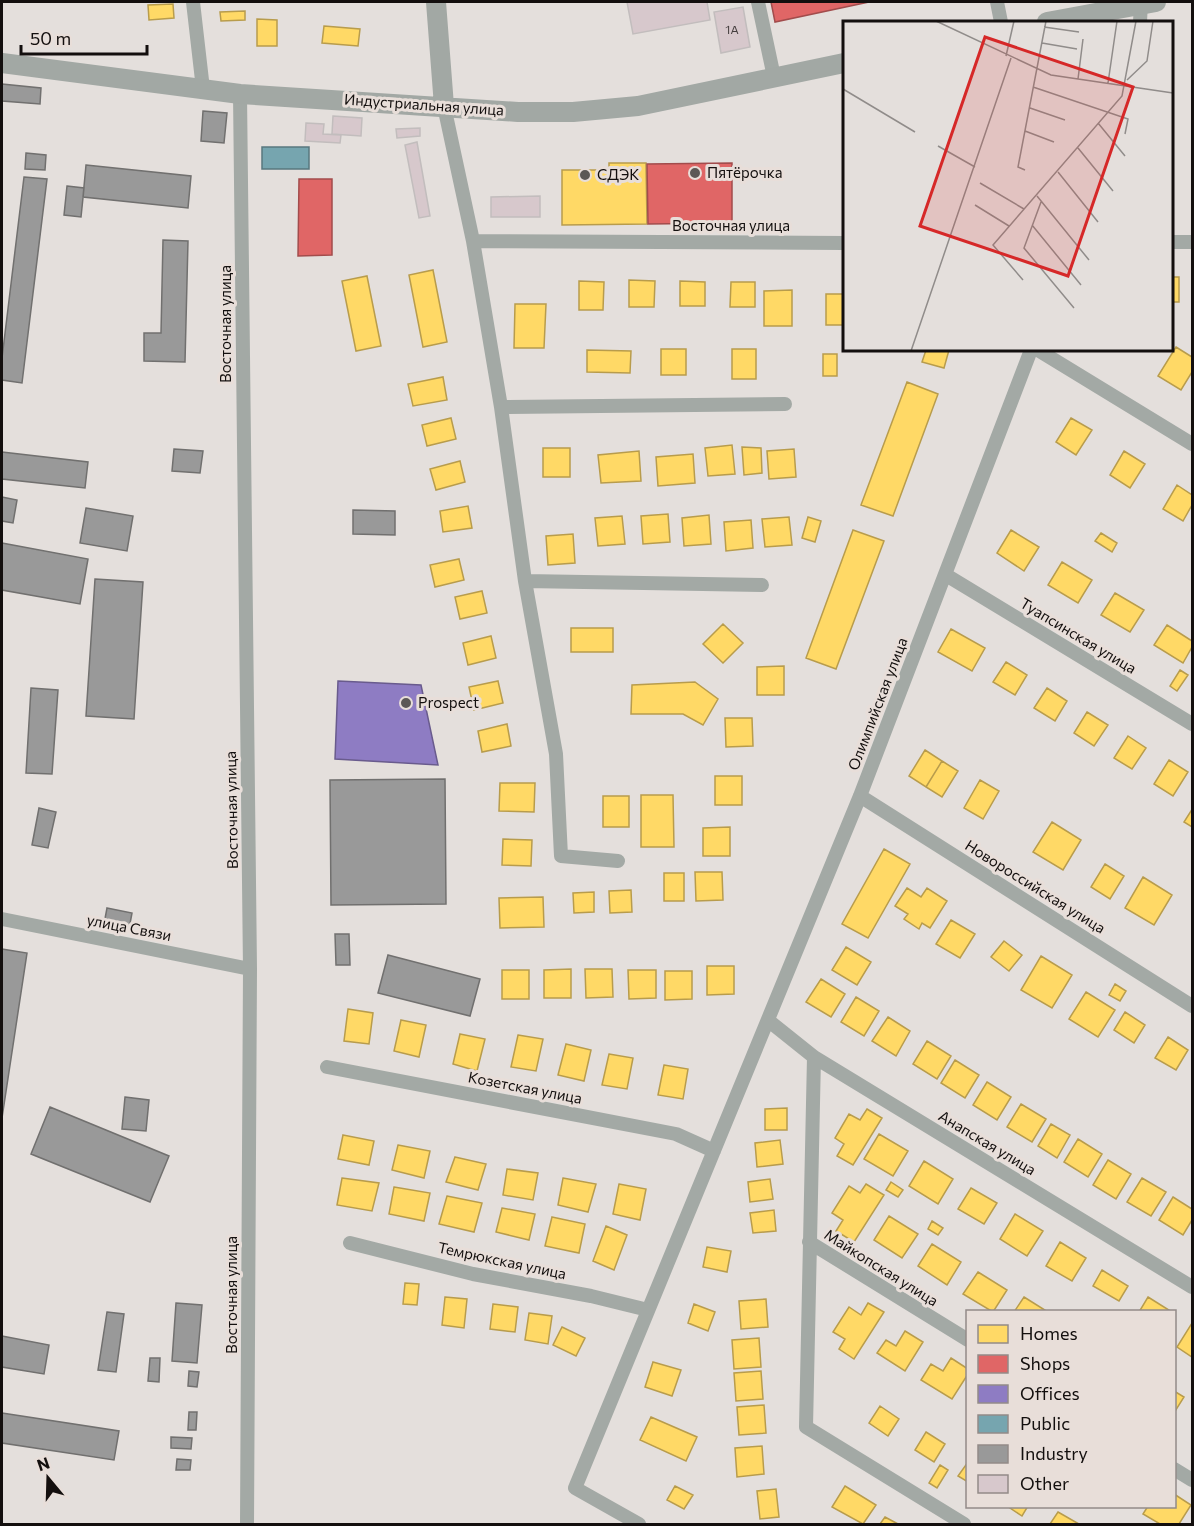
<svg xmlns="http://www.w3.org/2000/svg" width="1194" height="1526" viewBox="0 0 1194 1526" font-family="Commissioner,sans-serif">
  <rect width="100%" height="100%" fill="#e4dfdc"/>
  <path fill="#ffd966" stroke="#b89c4c" stroke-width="1.5" d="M173,4L174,18L149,20L148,5Z
    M245,11V20L221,21L220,12Z
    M257,19L277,20V46H257Z
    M324,26L360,29L358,46L322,43Z
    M609,163H646L647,224L562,225V170H609Z
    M433,270L447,342L423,347L409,275Z
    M367,276L381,346L356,351L342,281Z
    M1172,277H1179V302H1172Z
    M629,280L655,281L654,307H629Z
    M579,281L604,282L603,310H579Z
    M680,281L705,282V306H680Z
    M731,282H755V307H730Z
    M792,290V326H764V291Z
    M826,294H844V325H826Z
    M515,304H546L544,348H514Z
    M1176,347L1192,357V372L1181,390L1158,376Z
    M661,349H686V375H661Z
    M732,349H756V379H732Z
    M587,350L631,351L630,373L587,372Z
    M926,350H949L944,368L922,362Z
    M823,354H837V376H823Z
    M443,377L447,400L413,406L408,384Z
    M907,382L938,394L893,516L861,505Z
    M451,418L456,439L427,446L422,425Z
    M1071,418L1092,430L1076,455L1056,442Z
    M732,445L735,474L708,476L705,448Z
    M742,447L761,448L762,473L744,475Z
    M543,448H570V477H543Z
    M794,449L796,477L769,479L767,451Z
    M639,451L641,481L601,483L598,455Z
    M1124,451L1145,464L1130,488L1110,475Z
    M693,454L695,483L658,486L656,457Z
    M460,461L465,482L436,490L430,469Z
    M1177,485L1192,495V505L1183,521L1163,509Z
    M468,506L472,528L443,532L440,511Z
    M668,514L670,542L643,544L641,516Z
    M709,515L711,544L684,546L682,518Z
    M622,516L625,544L598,546L595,518Z
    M789,517L792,545L765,547L762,519Z
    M808,517L821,521L815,542L802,538Z
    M751,520L753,548L726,551L724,522Z
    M853,530L884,541L836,669L806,658Z
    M1011,530L1039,547L1024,571L997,553Z
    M1101,533L1117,543L1112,552L1095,541Z
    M573,534L575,563L548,565L546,536Z
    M459,559L464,580L435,587L430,565Z
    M1062,562L1092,580L1078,603L1048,585Z
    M482,591L487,613L460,619L455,597Z
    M1115,593L1144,610L1130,632L1101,615Z
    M723,624L743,643L723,663L703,644Z
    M1167,625L1192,641V647L1183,663L1154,645Z
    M571,628H613V652H571Z
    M951,629L985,648L972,671L938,652Z
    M491,636L496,658L468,665L463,643Z
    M1006,662L1027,675L1015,695L993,682Z
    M784,666V695H757V667Z
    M1180,670L1188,675L1177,691L1170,686Z
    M498,681L503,703L474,710L469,687Z
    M695,682L718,699L703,725L683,714H631L632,685Z
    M1047,688L1067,701L1055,721L1034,708Z
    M1087,712L1108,725L1094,746L1074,733Z
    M725,718H752L753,746L726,747Z
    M507,724L511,746L482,752L478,731Z
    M1128,736L1146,748L1132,769L1114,758Z
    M925,750L942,761L926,787L909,776Z
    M1169,760L1188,772L1173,796L1154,784Z
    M942,761L958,771L942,797L926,787Z
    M715,776H742V805H715Z
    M980,780L999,791L983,819L964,808Z
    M500,783H535L534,812L499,811Z
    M641,795H673L674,847H641Z
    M603,796H629V827H603Z
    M1191,811L1192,812V827L1184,822Z
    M1052,822L1081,840L1063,870L1033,852Z
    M730,827V856H703V828Z
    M503,839L532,840L531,866L502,865Z
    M884,849L910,864L868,938L842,924Z
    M1105,864L1124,876L1110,899L1091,887Z
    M695,872H722L723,900L696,901Z
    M664,873H684V901H664Z
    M1143,877L1172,895L1154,925L1125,908Z
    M907,888L921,897L927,888L947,901L930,928L922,923L919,929L904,919L908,914L895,906Z
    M631,890L632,912L610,913L609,891Z
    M594,892V912L574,913L573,893Z
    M543,897L544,927L500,928L499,898Z
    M951,920L975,934L960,958L936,944Z
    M1004,941L1022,955L1009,971L991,957Z
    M846,947L871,962L857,985L832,970Z
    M1041,956L1072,975L1052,1008L1021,990Z
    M707,966H734V994L707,995Z
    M571,969V998H544V970Z
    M585,969H612L613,997L586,998Z
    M502,970H529V999H502Z
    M628,970H656V998L629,999Z
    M665,971H692V999L665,1000Z
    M821,979L845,994L831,1017L806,1002Z
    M1115,984L1126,991L1120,1001L1109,995Z
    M1086,992L1115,1010L1098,1037L1069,1019Z
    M856,997L879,1011L864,1036L841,1022Z
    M348,1009L373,1013L369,1044L344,1041Z
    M1125,1012L1145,1025L1134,1043L1114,1030Z
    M888,1017L910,1031L896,1056L872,1041Z
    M401,1020L426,1025L419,1057L394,1051Z
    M460,1034L485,1039L477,1071L453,1064Z
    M518,1035L543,1039L536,1071L511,1067Z
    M1168,1037L1188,1050L1176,1070L1155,1058Z
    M927,1041L951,1056L937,1079L913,1064Z
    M566,1044L591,1050L584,1081L558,1075Z
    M609,1054L633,1058L627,1089L602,1085Z
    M955,1060L979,1075L965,1098L941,1083Z
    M664,1065L688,1069L683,1099L658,1095Z
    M987,1082L1011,1097L997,1120L973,1105Z
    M1021,1104L1046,1119L1032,1142L1007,1127Z
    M787,1108V1130H765V1109Z
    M867,1109L882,1118L853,1165L837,1156L844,1144L835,1138L849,1114L860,1120Z
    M1051,1124L1070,1135L1057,1158L1038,1146Z
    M879,1134L908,1151L893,1176L864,1159Z
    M343,1135L374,1141L369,1165L338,1159Z
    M1078,1139L1102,1154L1088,1177L1064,1162Z
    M780,1140L783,1164L757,1167L755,1143Z
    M398,1145L430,1151L424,1178L392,1170Z
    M455,1157L486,1164L478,1190L446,1182Z
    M1108,1160L1131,1174L1116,1199L1093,1185Z
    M924,1161L953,1179L938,1204L909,1186Z
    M507,1169L538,1173L533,1200L503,1195Z
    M342,1178L379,1183L372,1211L337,1205Z
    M563,1178L596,1184L588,1212L558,1205Z
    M1142,1178L1166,1192L1151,1216L1127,1202Z
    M770,1179L773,1199L750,1202L748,1182Z
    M891,1182L903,1190L898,1197L886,1190Z
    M619,1184L646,1189L640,1220L613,1214Z
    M866,1184L884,1195L854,1242L836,1231L843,1220L832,1213L849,1186L860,1193Z
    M394,1187L430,1193L424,1221L389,1214Z
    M971,1188L997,1203L984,1224L958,1209Z
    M447,1196L482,1203L474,1232L439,1224Z
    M1173,1197L1192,1209V1220L1183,1235L1159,1220Z
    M502,1208L535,1214L529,1240L496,1232Z
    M774,1210L776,1231L753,1233L750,1213Z
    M1015,1214L1043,1231L1027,1256L1000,1239Z
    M889,1216L918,1234L902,1258L874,1240Z
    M552,1217L585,1224L579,1253L545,1246Z
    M932,1221L943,1228L938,1235L928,1229Z
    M606,1226L627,1235L614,1270L593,1261Z
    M1060,1242L1086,1258L1072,1281L1046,1266Z
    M932,1244L961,1262L947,1285L918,1266Z
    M707,1247L731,1251L727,1272L703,1267Z
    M1102,1270L1128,1286L1119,1301L1093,1286Z
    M978,1272L1007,1290L993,1312L963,1294Z
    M405,1283L419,1284L417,1305L403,1304Z
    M445,1297L467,1299L464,1328L442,1325Z
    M1024,1297L1048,1312H1014Z
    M1148,1297L1172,1312H1139Z
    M766,1299L768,1327L741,1329L739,1301Z
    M868,1303L884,1312L854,1359L839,1349L845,1339L833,1332L849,1307L861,1315Z
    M493,1304L518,1307L515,1332L490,1329Z
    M694,1304L715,1312L708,1331L688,1323Z
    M529,1313L552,1316L548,1344L525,1340Z
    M1192,1323V1357L1177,1347Z
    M562,1327L585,1338L576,1356L553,1345Z
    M905,1331L923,1342L905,1371L877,1353L886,1340L896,1346Z
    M759,1338L761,1367L734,1369L732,1340Z
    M951,1358L968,1369V1374L952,1399L921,1380L931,1364L943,1371Z
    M653,1362L681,1370L672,1396L645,1387Z
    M761,1371L763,1399L736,1401L734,1373Z
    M1174,1391L1184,1397L1174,1413Z
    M764,1405L766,1433L739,1435L737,1407Z
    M880,1406L899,1419L888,1436L869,1423Z
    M651,1417L697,1437L686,1461L640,1440Z
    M926,1432L945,1444L934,1462L915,1450Z
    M762,1446L764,1474L737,1477L735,1448Z
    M968,1462V1482L958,1476Z
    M940,1465L948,1470L937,1488L929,1483Z
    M675,1486L693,1495L684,1509L667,1500Z
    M845,1486L876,1505L863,1524L832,1507Z
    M776,1489L779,1517L760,1519L757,1491Z
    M1174,1494L1191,1505L1179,1524H1160L1143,1514L1148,1506H1174Z
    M1007,1506H1028L1022,1516Z
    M1058,1512L1079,1524H1050Z
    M885,1517L898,1524H880Z"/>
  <path fill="#e06666" stroke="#a24c4c" stroke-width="1.5" d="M771,2H869L775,22Z
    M732,163V223L648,224L647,164Z
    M299,179H332V255L298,256Z"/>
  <path fill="#8e7cc3" stroke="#695b8d" stroke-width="1.5" d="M338,681L421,685L438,765L335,759Z"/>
  <path fill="#76a5af" stroke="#58787f" stroke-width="1.5" d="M262,147H309V169H262Z"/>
  <path fill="#999" stroke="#71706f" stroke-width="1.5" d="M2,84L41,88L40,104L2,101Z
    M203,111L227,113L224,143L201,141Z
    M26,153L46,155L45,170L25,169Z
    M86,165L191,176L188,208L83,197Z
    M24,177L47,179L22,383L2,380V358Z
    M67,186L84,188L81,217L64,215Z
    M163,240L188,241L185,362L144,361V333H161Z
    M174,449L203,451L200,473L172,471Z
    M2,452L88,462L85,488L2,479Z
    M2,497L17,500L13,523L2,521Z
    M86,508L133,516L127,551L80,543Z
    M353,510L395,511V535L353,534Z
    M2,543L88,559L80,604L2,590Z
    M95,579L143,582L134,719L86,716Z
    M31,688L58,690L52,774L26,773Z
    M445,779L446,904L331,905L330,780Z
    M39,808L56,812L48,848L32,845Z
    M107,908L132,913L129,929L104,924Z
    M335,934H349L350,965H336Z
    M2,949L27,953L2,1118Z
    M388,955L480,979L470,1016L378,993Z
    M125,1097L149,1100L146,1131L122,1129Z
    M50,1107L169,1156L150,1202L31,1154Z
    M176,1303L202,1305L197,1363L172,1361Z
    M107,1312L124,1314L116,1372L98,1370Z
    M2,1336L49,1345L44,1374L2,1367Z
    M150,1358H160L159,1382L148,1381Z
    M189,1371L199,1372L197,1387L188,1386Z
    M189,1412H197L196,1430H188Z
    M2,1413L119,1431L114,1460L2,1443Z
    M171,1437L192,1438L191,1449L171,1448Z
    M177,1459L191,1460L190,1470H176Z"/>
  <path fill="#d7c8cc" stroke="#c2bdbd" stroke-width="1.5" d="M627,2H707L710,20L633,34Z
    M743,7L750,47L721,53L714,12Z
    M333,116L362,118L361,136L332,134Z
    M306,123L324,124L323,134L341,135L340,143L305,141Z
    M420,128V136L397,138L396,129Z
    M417,142L430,216L419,218L405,145Z
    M540,196V217H491V197Z"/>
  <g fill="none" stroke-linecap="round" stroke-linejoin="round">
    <path stroke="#a3a9a5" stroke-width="14" d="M193,2L203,89
      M758,2L774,77
      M997,2L1001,22
      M1140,22L1141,2
      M240,94L250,969L247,1524
      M444,106L473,241L501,407L525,581L556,754L561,856L618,861
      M473,241L844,243
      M1172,242H1192
      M1038,350L1192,444
      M501,407L785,404
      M946,575L1192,724
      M525,581L762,585
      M860,796L1192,1006
      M2,919L250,969
      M769,1021L814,1057L1192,1287
      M814,1057L806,1427L964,1524
      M327,1067L676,1134L714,1151
      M809,1242L968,1340
      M350,1243L473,1274L591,1296L648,1310
      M1174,1469L1192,1480
      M639,1524L575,1488L860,796L1031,350"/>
    <path stroke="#a2a8a4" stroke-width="20" d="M436,2L444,106
      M1047,22L1156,2
      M2,63L240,94L518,112H573L638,106L844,63"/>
  </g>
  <g fill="#5c5856" stroke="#e8ded9" stroke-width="2">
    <circle cx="695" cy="173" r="6"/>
    <circle cx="585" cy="175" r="6"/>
    <circle cx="406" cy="703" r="6"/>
  </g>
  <g text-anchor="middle" stroke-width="6" stroke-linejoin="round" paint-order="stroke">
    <g font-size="12" fill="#453e3e">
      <text x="732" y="34">1А</text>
    </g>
    <g font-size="15" fill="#130f0e" stroke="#e8ded9">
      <text transform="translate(424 105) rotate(4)" y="5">Индустриальная улица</text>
      <text x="731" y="231">Восточная улица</text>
      <text transform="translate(226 324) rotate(-90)" y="5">Восточная улица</text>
      <text transform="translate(1078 636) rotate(31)" y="5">Туапсинская улица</text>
      <text transform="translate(878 704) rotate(-69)" y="5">Олимпийская улица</text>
      <text transform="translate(232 810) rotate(-91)" y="5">Восточная улица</text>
      <text transform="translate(1035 887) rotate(32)" y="5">Новороссийская улица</text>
      <text transform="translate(129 928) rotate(11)" y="5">улица Связи</text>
      <text transform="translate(525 1088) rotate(11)" y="5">Козетская улица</text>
      <text transform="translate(987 1143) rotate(31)" y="5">Анапская улица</text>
      <text transform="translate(502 1261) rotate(12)" y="5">Темрюкская улица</text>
      <text transform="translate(881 1268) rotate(32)" y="5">Майкопская улица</text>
      <text transform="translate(232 1295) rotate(-90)" y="5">Восточная улица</text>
    </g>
    <g font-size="15" fill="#130f0e" stroke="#e8ded9" text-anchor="start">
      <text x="707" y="178">Пятёрочка</text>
      <text x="597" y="180">СДЭК</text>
      <text x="418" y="708">Prospect</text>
    </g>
  </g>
  <g transform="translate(843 21)">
    <rect width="330" height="330" fill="#e4dfdc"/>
    <path fill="none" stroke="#908c8a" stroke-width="1.5" d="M93,0L208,54L330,72M201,6L236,11M199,22L234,28M163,35L171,0M235,58L240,18M284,59L304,40L310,0M265,62L274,0M190,66L285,98L282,113M0,68L72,111M187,87L222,99M255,102L282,135M182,110L211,121M95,125L132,146M235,127L270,170M182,149L175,146L203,0M215,151L255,201M137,162L181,188M194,175L246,239M198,181L181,227L231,287M132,184L166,205M189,204L238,264M180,259L150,224L279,75L293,0M68,330L168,37"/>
    <path fill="#d62828" fill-opacity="0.15" stroke="#d62828" stroke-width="3" d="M142,16L290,66L225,255L77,205Z"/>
    <rect width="330" height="330" fill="none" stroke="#130f0e" stroke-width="3"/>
  </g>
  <rect width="1194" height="1526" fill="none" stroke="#130f0e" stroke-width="6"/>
  <rect x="966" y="1310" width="210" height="198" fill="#e8ded9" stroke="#938b88" stroke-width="1.5"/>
  <rect x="978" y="1325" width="30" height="18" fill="#ffd966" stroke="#938b88" stroke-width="1.5"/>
  <text x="1020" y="1340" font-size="18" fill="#130f0e">Homes</text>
  <rect x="978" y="1355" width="30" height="18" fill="#e06666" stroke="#938b88" stroke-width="1.5"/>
  <text x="1020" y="1370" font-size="18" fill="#130f0e">Shops</text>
  <rect x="978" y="1385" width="30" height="18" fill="#8e7cc3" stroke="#938b88" stroke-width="1.5"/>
  <text x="1020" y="1400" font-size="18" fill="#130f0e">Offices</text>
  <rect x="978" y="1415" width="30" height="18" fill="#76a5af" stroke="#938b88" stroke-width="1.5"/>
  <text x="1020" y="1430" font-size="18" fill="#130f0e">Public</text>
  <rect x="978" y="1445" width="30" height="18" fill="#999999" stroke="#938b88" stroke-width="1.5"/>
  <text x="1020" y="1460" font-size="18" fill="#130f0e">Industry</text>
  <rect x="978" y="1475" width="30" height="18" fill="#d7c8cc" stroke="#938b88" stroke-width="1.5"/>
  <text x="1020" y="1490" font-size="18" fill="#130f0e">Other</text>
  <g transform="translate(48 1478) rotate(341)" stroke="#e8ded9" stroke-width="4.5" paint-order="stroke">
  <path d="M0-4.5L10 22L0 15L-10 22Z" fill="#130f0e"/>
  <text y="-9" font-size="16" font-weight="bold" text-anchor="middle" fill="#130f0e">N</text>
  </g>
  <path d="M21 45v9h126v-9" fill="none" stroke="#130f0e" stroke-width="3"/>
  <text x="30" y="45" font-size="18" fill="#130f0e" stroke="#e8ded9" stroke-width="4.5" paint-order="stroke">50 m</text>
</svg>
